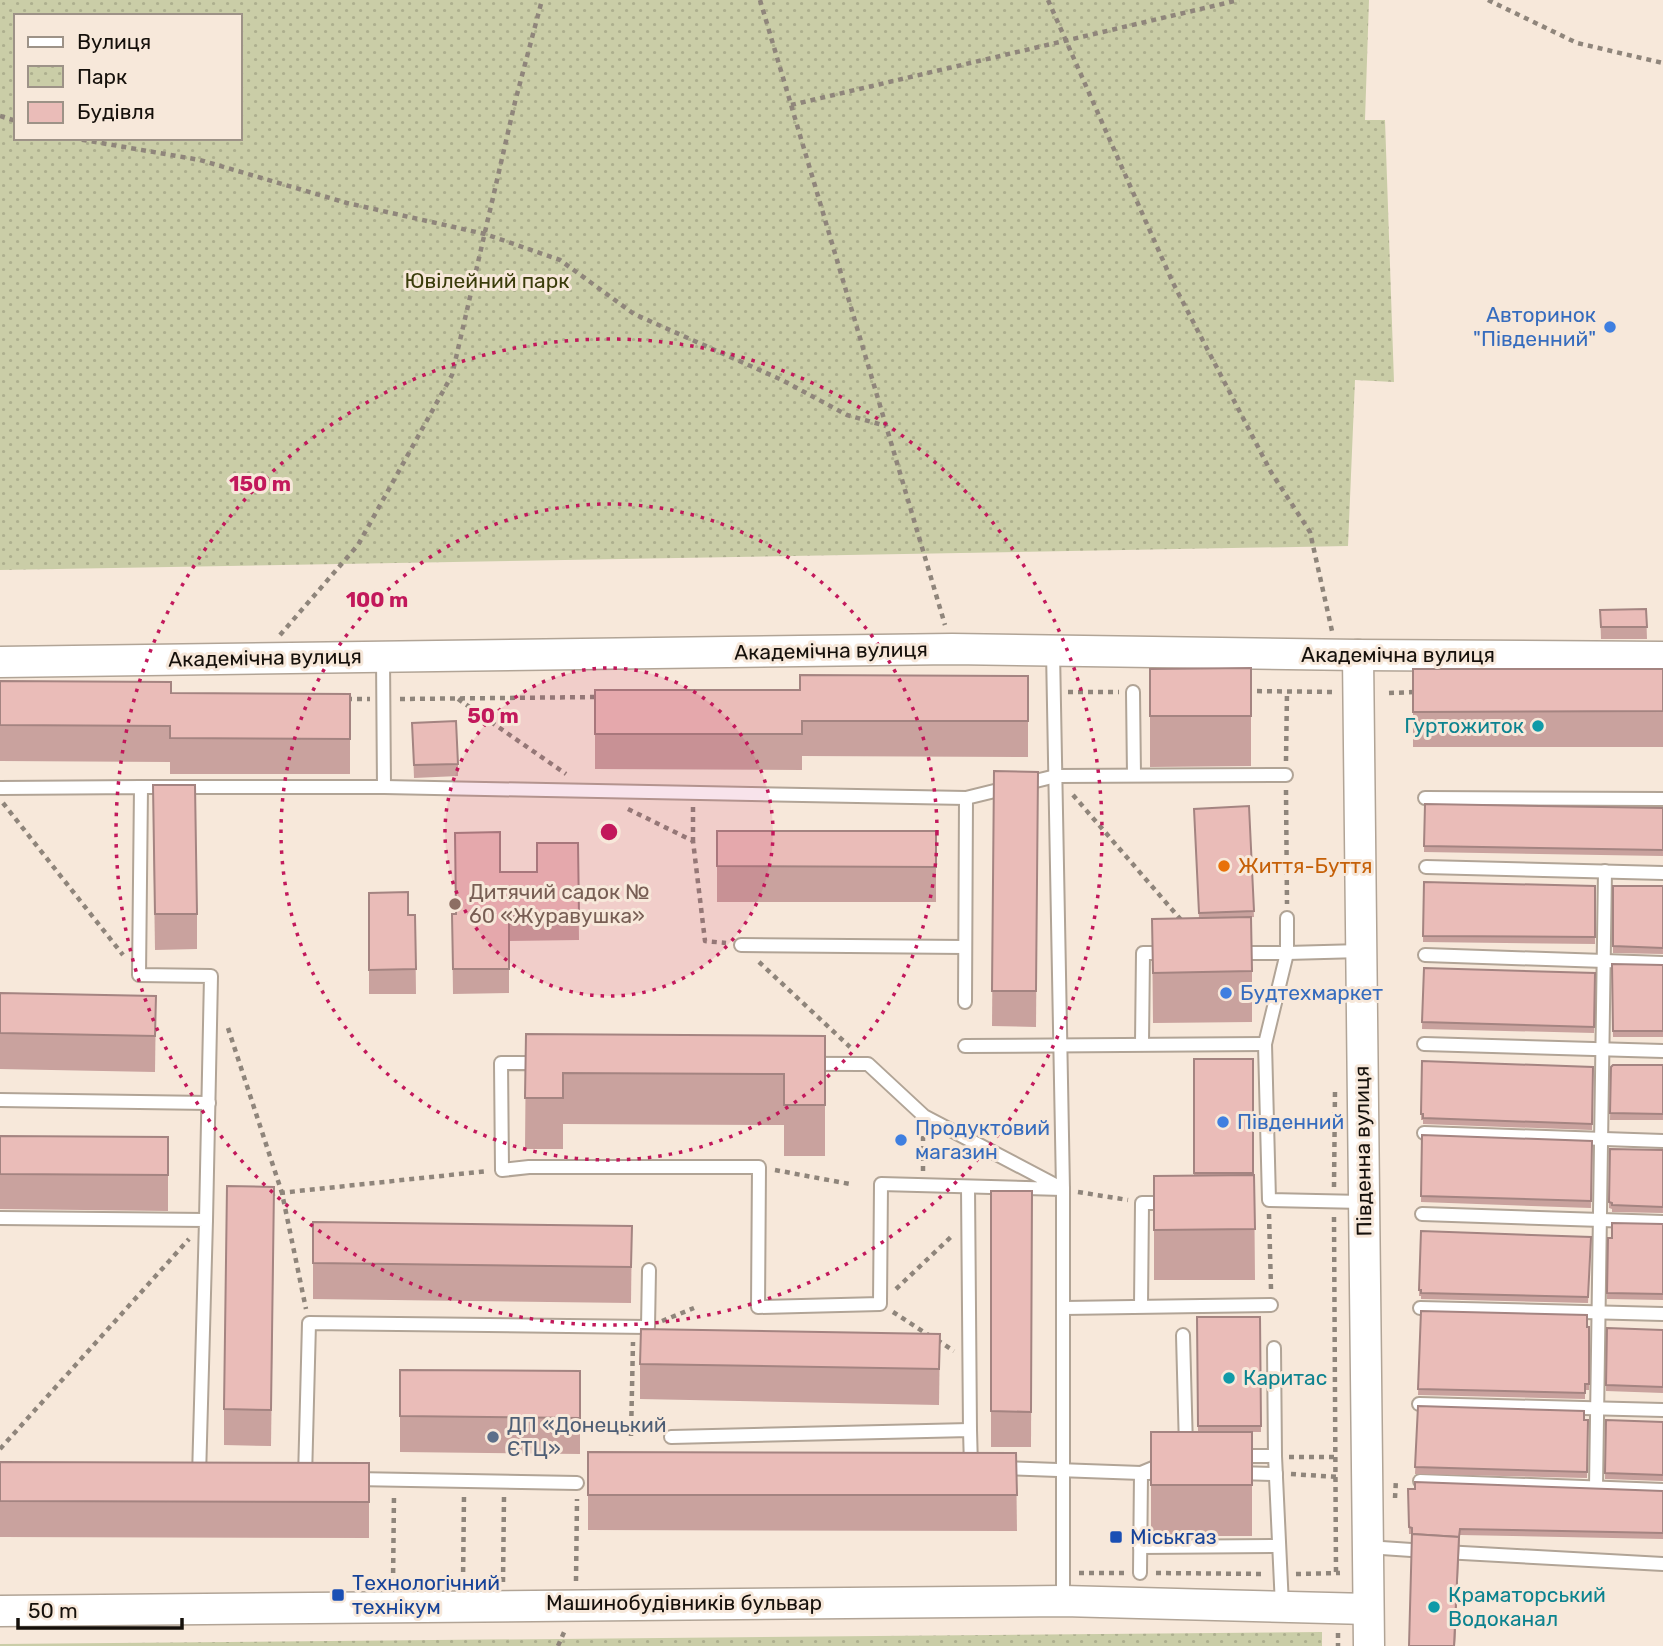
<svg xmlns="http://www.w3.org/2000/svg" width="1663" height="1646" font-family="Rubik,sans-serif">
  <defs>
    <pattern id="park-dots" width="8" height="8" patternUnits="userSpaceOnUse" patternTransform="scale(1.75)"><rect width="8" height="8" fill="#cacda7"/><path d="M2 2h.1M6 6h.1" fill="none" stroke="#adaf8e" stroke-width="1.8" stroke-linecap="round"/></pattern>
  </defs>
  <rect width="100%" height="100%" fill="#f7e8da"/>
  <g fill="url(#park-dots)" fill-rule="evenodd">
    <path d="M0,0h1369l-4,120h20l9,262 -39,-2 -7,166 -1348,24zM16,16h224v122h-224z"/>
    <path d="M1322,1632v14h-1322v-2z"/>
  </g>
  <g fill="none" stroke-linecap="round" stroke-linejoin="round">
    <defs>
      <g id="service">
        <path d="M1053,651l10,538v412"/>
        <path d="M383,658l1,129"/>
        <path d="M1133,692l1,83"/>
        <path d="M141,787h243l582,11"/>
        <path d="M0,788l141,-1 -2,188 72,1 -5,244"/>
        <path d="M1425,798l238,1"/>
        <path d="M1426,867l237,6"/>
        <path d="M1287,918v35l74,-2"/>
        <path d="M741,945l224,2"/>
        <path d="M1237,953h50l-22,91 4,156 94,2"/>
        <path d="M1425,955l238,8"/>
        <path d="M965,1002l1,-204 90,-22 230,-1"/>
        <path d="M1142,1043l1,-90h23"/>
        <path d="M1424,1044l239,7"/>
        <path d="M965,1046l300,-2"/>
        <path d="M501,1063l367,1 56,52 139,73 -182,-5 -1,120 -122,3 1,-140h-230l-27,3z"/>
        <path d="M0,1100l209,3"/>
        <path d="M1424,1133l239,8"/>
        <path d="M968,1187l2,243"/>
        <path d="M1422,1214l241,8"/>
        <path d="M0,1218l206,2 -7,257"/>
        <path d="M1141,1306l1,-103h26"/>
        <path d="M1064,1308l207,-3"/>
        <path d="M1420,1308l243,6"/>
        <path d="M1183,1335l3,113"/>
        <path d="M1274,1348l1,108 7,150"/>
        <path d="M1419,1404l244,6"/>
        <path d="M671,1437l299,-7 1,37"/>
        <path d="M1236,1456h39"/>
        <path d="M1000,1468l141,5 24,-10"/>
        <path d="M1237,1473l39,1"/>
        <path d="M305,1478l4,-155 339,4 1,-57"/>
        <path d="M354,1479l223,4"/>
        <path d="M1420,1481l243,9"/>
        <path d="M1596,1487l9,-616"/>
        <path d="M1140,1547l139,-1"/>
        <path d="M1367,1547l59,4"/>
        <path d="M1444,1552l219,12"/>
        <path d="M1140,1573l1,-100h8"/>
      </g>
      <g id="tertiary">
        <path d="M1358,655l11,991"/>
        <path d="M0,662l952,-13 406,6 305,2"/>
        <path d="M0,1611l1063,-10 305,8"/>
      </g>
    </defs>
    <use href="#service" stroke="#b1a496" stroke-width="16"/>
    <use href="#tertiary" stroke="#b1a496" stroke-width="33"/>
    <g stroke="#8f857b" stroke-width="4.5" stroke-dasharray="5 5" stroke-linecap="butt">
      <path d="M760,0l185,625"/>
      <path d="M1048,0l125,283 98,189 39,60 22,99"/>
      <path d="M1488,0l89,43 86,20"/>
      <path d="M791,105l448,-105"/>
      <path d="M0,116l16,5"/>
      <path d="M72,138l128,22 147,43 138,31 75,26 74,54 148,66 65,35 39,11"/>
      <path d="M280,635l78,-90 94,-170 63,-273 27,-102"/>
      <path d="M1247,691l89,1"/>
      <path d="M1068,692h51"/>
      <path d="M1389,693l27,-1"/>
      <path d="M347,699h23"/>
      <path d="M400,699l198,-2"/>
      <path d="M458,699l108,75"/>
      <path d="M1286,761l1,-70"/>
      <path d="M1286,790l1,114"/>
      <path d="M1073,795l109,126"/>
      <path d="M3,803l120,152"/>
      <path d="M693,807v34"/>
      <path d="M628,809l65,32 12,100 21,2"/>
      <path d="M759,962l91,85"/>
      <path d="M228,1028l54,165 24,116"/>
      <path d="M775,1170l75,14"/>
      <path d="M923,1171v-37"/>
      <path d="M1334,1187l1,-96"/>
      <path d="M1078,1192l50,8"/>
      <path d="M270,1194l218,-23"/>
      <path d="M1269,1214l2,75"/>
      <path d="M1334,1217l2,356"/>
      <path d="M896,1289l57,-54"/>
      <path d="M893,1312l37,24"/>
      <path d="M662,1321l32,-13"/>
      <path d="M937,1340l17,11"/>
      <path d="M631,1436l2,-94"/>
      <path d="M0,1449l189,-210"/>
      <path d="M1289,1457h48"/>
      <path d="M1291,1474l47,3"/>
      <path d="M1395,1498l1,-19"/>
      <path d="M1079,1573h47"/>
      <path d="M1156,1573l110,1"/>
      <path d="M1296,1574l44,-1"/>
      <path d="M576,1581l1,-82"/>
      <path d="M463,1582l1,-86"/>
      <path d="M503,1582l1,-85"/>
      <path d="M393,1583l1,-88"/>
      <path d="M1338,1633v13"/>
      <path d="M558,1646l7,-16"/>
    </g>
    <use href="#service" stroke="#fff" stroke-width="12"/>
    <use href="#tertiary" stroke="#fff" stroke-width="30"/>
  </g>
  <g fill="#c9a29e">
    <path d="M1646,609l1,30h-46l-1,-29z"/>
    <path d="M1150,669l101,47v50l-101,1z"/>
    <rect x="1413" y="669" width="250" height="78"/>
    <path d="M1028,676v81l-226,-1v14l-207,-1v-79h205z"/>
    <path d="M0,681l171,12 179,1v80h-180v-12l-170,-1z"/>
    <path d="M412,723l46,41v12l-44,2z"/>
    <path d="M994,771l44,1 -2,255 -44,-1z"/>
    <path d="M1425,804l238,4v48l-239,-4z"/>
    <path d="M1249,806l5,111 -20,1 18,53v51l-99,1 -1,-104 47,-1 -5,-109z"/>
    <path d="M153,821l44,93v35l-42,1z"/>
    <rect x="717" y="831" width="219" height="71"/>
    <path d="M578,843l1,97 -70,1v52l-56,1 -1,-80h4l44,-42h37z"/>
    <path d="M1424,882l171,4v58l-172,-2z"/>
    <path d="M1613,886h50v68l-50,-1z"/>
    <path d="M369,893l39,22h7l1,79h-47z"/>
    <path d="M1612,964l51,1v72h-50z"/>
    <path d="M1424,968l171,5 -1,60 -172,-4z"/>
    <path d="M0,993l156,3 -1,76 -155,-3z"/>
    <path d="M526,1034l299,2v120h-41v-31l-221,-1v25h-38z"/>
    <path d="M1194,1059h59l2,221h-101v-104h40z"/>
    <path d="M1422,1061l171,6 -1,63 -169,-6v-4h-2z"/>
    <path d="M1663,1065v55h-53l1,-53z"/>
    <path d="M1422,1135l170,6 -1,67 -170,-6z"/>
    <path d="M0,1136l168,1v74l-168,-2z"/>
    <path d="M1610,1149l53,1v63l-51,-1v-3l-3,-1z"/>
    <path d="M991,1191h41l-1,256h-40z"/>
    <path d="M274,1222l-3,224 -47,-1v-36z"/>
    <path d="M313,1222l319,4 -1,77 -318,-4z"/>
    <path d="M1663,1224v76l-56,-1 1,-61h4z"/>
    <path d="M1421,1231l170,6 -3,66 -167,-4v-3h-2z"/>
    <path d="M1421,1311l168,16v63h-4v9l-167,-4z"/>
    <path d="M1197,1317h63l1,115h-9v104h-101v-104h47z"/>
    <path d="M1607,1328l56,2v63l-57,-2z"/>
    <path d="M940,1334l-1,71 -299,-6v-35z"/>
    <path d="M400,1370l180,1v83l-180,-2z"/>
    <path d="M1418,1406l170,14 -1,58 -172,-4z"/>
    <path d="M1606,1420l57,2v59l-58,-2z"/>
    <path d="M588,1452l428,1 1,78 -429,-1z"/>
    <path d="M0,1462l369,1v75l-369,-1z"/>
    <path d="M1408,1489l255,2v48l-203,-4 -5,111h-46l3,-112h-3z"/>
  </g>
  <path fill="#a48481" d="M1459,1537l-4,109h-1z"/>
  <g fill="#eabcb8" stroke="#a48481" stroke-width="2">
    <path d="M1646,609l1,18h-46l-1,-17z"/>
    <path d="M1251,668v48h-101v-47z"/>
    <path d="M1413,669h250v42l-250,1z"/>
    <path d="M800,675l228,1v45h-226v13h-207v-44h205z"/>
    <path d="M0,681l171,1v11l179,1v45l-180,-1v-12l-170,-1z"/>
    <path d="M456,721l2,43 -44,1 -2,-42z"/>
    <path d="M994,771l44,1 -2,219h-44z"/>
    <path d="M153,785h42l2,129h-42z"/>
    <path d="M1425,804l238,4v42l-239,-4z"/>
    <path d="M1249,806l5,105 -55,2 -5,-104z"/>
    <path d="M717,831h219v36l-219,-1z"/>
    <path d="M500,832v40h37v-29h41l1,73h-70v53h-56l-1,-55h4l-1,-81z"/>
    <path d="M1424,882l171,4v51l-172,-1z"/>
    <path d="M1613,886h50v62l-50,-2z"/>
    <path d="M408,892v23h7l1,54 -47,1v-77z"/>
    <path d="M1251,917l1,54 -99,2 -1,-54z"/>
    <path d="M1612,964l51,1v66h-50z"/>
    <path d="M1424,968l171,5 -1,54 -172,-5z"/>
    <path d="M0,993l156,3 -1,40 -155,-3z"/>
    <path d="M526,1034l299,2v69h-41v-31l-221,-1v25h-38z"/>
    <rect x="1194" y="1059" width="59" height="114"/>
    <path d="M1422,1061l171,6 -1,57 -169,-6v-4h-2z"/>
    <path d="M1613,1065h50v49l-53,-1 1,-46z"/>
    <path d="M1422,1135l170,6 -1,60 -170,-5z"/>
    <path d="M0,1136l168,1v38l-168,-1z"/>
    <path d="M1610,1149l53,1v57l-51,-2v-2l-3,-1z"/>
    <path d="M1254,1175l1,54 -101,1v-54z"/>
    <path d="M227,1186l47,1 -3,223 -47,-1z"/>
    <path d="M991,1191h41l-1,221 -40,-1z"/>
    <path d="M313,1222l319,4 -1,41 -318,-4z"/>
    <path d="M1612,1223l51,1v70l-56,-1 1,-55h4z"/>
    <path d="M1421,1231l170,6 -3,60 -167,-4v-3h-2z"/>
    <path d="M1421,1311l166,4v12h2v57h-4v9l-167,-4z"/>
    <path d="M1197,1317h63l1,109h-63z"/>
    <path d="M1607,1328l56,2v57l-57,-2z"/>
    <path d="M641,1329l299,5 -1,35 -299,-5z"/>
    <path d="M400,1370l180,1v47l-180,-2z"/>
    <path d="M1418,1406l166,5v9h4l-1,52 -172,-5z"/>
    <path d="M1606,1420l57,2v53l-58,-2z"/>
    <rect x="1151" y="1432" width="101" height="53"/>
    <path d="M588,1452l428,1 1,42h-429z"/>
    <path d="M0,1462l369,1v39l-369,-1z"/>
    <path d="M1415,1482l248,9v42l-203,-4 -1,8 -47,-3v-6l-3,-1 -1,-38h7z"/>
    <path d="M1412,1534l47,3 -5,109h-45z"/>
  </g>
  <circle cx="609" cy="832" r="164" fill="#c2185b" fill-opacity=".12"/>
  <g fill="none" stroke="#c2185b" stroke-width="3.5" stroke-dasharray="3.5 7">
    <circle cx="609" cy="832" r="164"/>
    <circle cx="609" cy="832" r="328"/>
    <circle cx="609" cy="832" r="493"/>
  </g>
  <g fill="#3f7fe0" stroke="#f7e8da" stroke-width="2.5">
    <circle cx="1610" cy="327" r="7"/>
    <circle cx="1226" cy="993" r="7"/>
    <circle cx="1223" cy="1122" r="7"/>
    <circle cx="901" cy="1140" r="7"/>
  </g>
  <g fill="#0f9aa8" stroke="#f7e8da" stroke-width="2.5">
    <circle cx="1538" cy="726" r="7"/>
    <circle cx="1229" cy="1378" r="7"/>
    <circle cx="1434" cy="1607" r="7"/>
  </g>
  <circle fill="#e8710a" stroke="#f7e8da" stroke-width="2.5" cx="1224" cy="866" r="7"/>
  <circle fill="#8d6e63" stroke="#f7e8da" stroke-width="2.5" cx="455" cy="904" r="7"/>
  <circle fill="#5c6f8a" stroke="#f7e8da" stroke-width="2.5" cx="493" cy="1437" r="7"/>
  <g fill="#1a4fb4" stroke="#f7e8da" stroke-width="2.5">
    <rect x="1109" y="1530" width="14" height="14" rx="3.5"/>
    <rect x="331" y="1588" width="14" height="14" rx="3.5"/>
  </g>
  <g text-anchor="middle" stroke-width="6" stroke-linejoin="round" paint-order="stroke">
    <g font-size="21" fill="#3a3c0b" stroke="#f7e8da">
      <text x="487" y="288">Ювілейний парк</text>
    </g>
    <g font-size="21" fill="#366cbe" stroke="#f7e8da" text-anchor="start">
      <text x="1596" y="322" text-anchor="end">Авторинок<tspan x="1596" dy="24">"Південний"</tspan></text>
      <text x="1240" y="1000">Будтехмаркет</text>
      <text x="1237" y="1129">Південний</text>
      <text x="915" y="1135">Продуктовий<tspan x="915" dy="24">магазин</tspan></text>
    </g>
    <g font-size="21" fill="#15100b" stroke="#f7e8da">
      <text transform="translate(831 651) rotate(-1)" y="7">Академічна вулиця</text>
      <text x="1398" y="662">Академічна вулиця</text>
      <text transform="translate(265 658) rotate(-1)" y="7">Академічна вулиця</text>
      <text transform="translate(1363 1151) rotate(-91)" y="7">Південна вулиця</text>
      <text x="684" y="1610">Машинобудівників бульвар</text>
    </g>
    <g font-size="21" fill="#0d838f" stroke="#f7e8da" text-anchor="start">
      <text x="1524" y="733" text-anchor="end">Гуртожиток</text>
      <text x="1243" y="1385">Каритас</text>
      <text x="1448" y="1602">Краматорський<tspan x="1448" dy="24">Водоканал</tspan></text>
    </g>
    <g font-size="21" fill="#c56008" stroke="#f7e8da" text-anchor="start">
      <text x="1238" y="873">Життя-Буття</text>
    </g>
    <g font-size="21" fill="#785e54" stroke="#f7e8da" text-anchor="start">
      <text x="469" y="899">Дитячий садок №<tspan x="469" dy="24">60 «Журавушка»</tspan></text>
    </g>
    <g font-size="21" fill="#4e5e75" stroke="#f7e8da" text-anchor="start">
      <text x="507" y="1432">ДП «Донецький<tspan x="507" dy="24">ЄТЦ»</tspan></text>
    </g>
    <g font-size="21" fill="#164399" stroke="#f7e8da" text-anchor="start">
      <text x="1130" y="1544">Міськгаз</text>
      <text x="352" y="1590">Технологічний<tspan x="352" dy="24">технікум</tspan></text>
    </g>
  </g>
  <circle cx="609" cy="832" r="10" fill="#c2185b" stroke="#f7e8da" stroke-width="3.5"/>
  <g font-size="21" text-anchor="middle" font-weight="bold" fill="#c2185b" stroke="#f7e8da" stroke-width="6" stroke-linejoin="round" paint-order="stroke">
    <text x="260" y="491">150 m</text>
    <text x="377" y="607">100 m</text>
    <text x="493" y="723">50 m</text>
  </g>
  <rect x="14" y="14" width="228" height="126" fill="#f7e8da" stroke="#9d9287" stroke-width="2"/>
  <rect x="28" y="37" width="35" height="10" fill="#ffffff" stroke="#9d9287" stroke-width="2"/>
  <text x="77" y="49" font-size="21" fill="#15100b">Вулиця</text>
  <rect x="28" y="66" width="35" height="21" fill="url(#park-dots)" stroke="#9d9287" stroke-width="2"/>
  <text x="77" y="84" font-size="21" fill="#15100b">Парк</text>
  <rect x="28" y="102" width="35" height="21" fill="#eabcb8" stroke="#9d9287" stroke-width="2"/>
  <text x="77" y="119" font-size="21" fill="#15100b">Будівля</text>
  <path d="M18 1618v10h164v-10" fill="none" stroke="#15100b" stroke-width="3.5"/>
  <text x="28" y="1618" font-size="21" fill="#15100b" stroke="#f7e8da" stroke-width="5" paint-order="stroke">50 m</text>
</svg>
